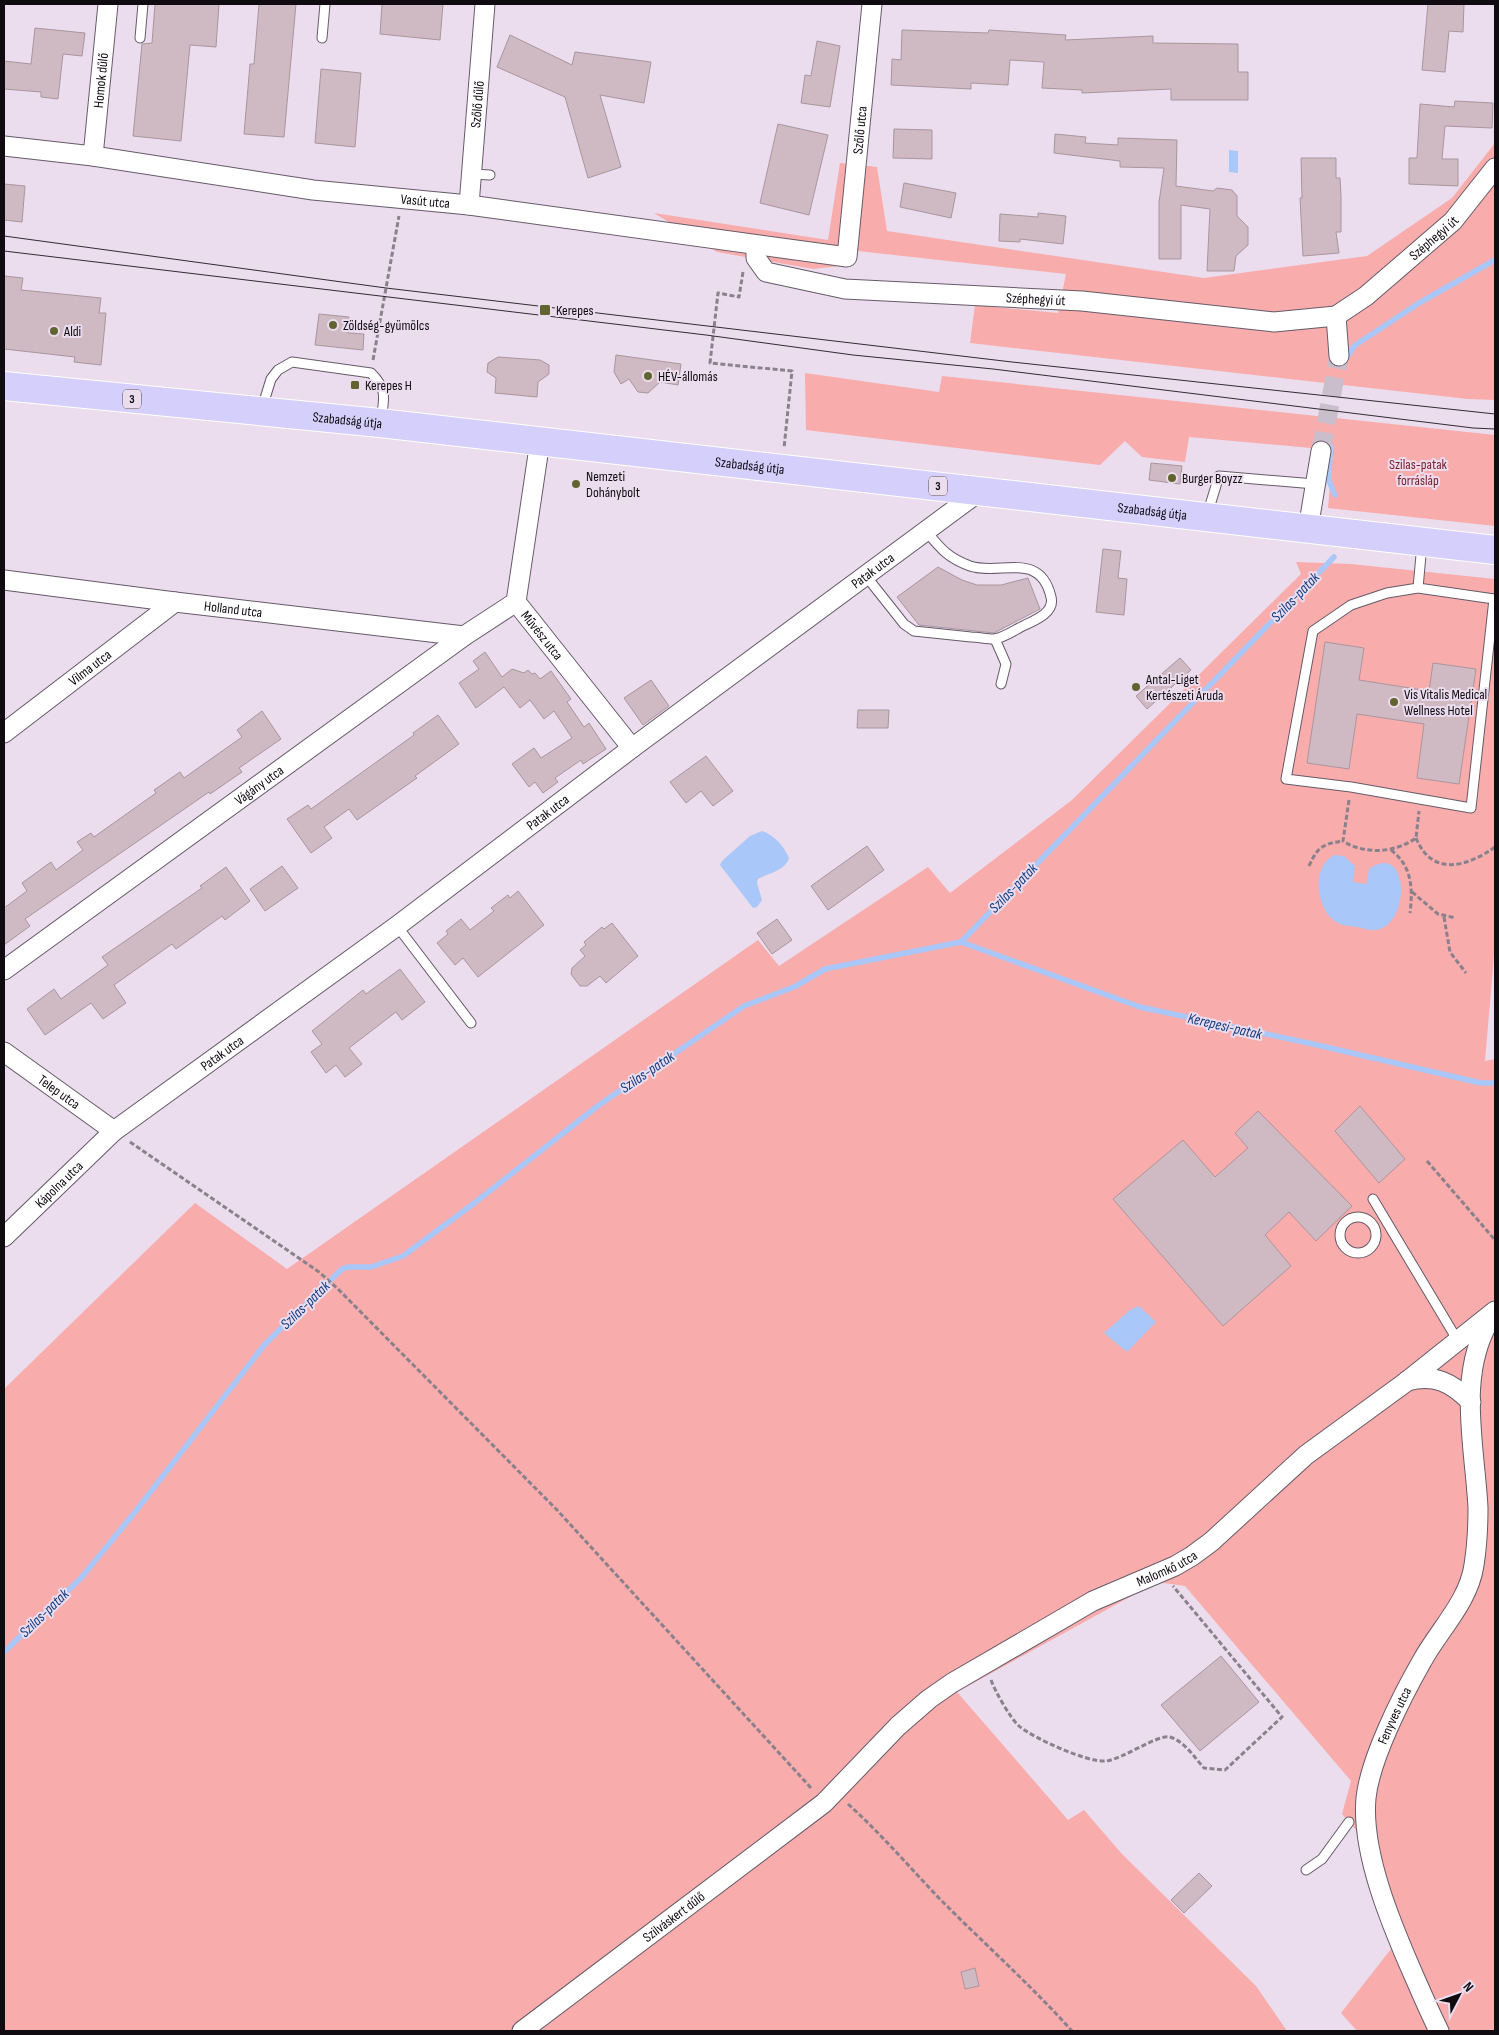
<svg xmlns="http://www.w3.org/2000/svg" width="1499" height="2035" font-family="'Sofia Sans Condensed',sans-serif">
  <rect width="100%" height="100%" fill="#ebddee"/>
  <g fill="#f8acab">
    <path d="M1495,143v257l-27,-1 -498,-56 5,-38 83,8 8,-39 -208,-23 -9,14 -36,4 -96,-17 -63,-39 174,27 12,-77 37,4 10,64 317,47 163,-22 85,-58z"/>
    <path d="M805,373l134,19 3,-16 553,59v91l-167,-18 5,-58 -144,-13 -4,25 -43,-5 -17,-16 -25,24 -294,-35z"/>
    <path d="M1296,562l55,2 144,15v365l-10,117 10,-2v972h-138l-16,-18 50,-64 -35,-119 -14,-16 9,-33 -166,-195 -28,-4 -200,110 111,128 16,-10 38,44 134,132 31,45h-1283v-642l191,-186 92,66 471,-329 21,26 149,-99 22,26 122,-93 229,-226z"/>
  </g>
  <g fill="#a9c7f9">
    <path d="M1229,150l9,1v22l-9,-1z"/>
    <path d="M762,831c12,4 22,15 27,27 -4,13 -20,15 -31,21l-1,4 5,17 -5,7 -4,1 -33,-43 2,-4 28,-25z"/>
    <path d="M1335,855l9,1 11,10 -2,16 14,2 2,-15c40,-29 43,55 7,61 -5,1 -14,-2 -19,-3 -6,-1 -14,-1 -19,-4 -22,-11 -28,-58 -3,-68z"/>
    <path d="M1139,1306l17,16 -29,30 -23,-19 26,-23z"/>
  </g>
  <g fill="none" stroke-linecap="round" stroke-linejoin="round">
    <g stroke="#a9c7f9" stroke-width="5.5">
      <path d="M1348,356l6,-10 65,-43 76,-43"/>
      <path d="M1331,447l-3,32 7,16"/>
      <path d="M961,942l179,65 173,37 168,39h14"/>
      <path d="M4,1652l77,-74 54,-66 130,-168 77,-75 7,-2h22l32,-11 70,-52 126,-99 145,-99 50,-19 31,-18 136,-27 373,-385"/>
    </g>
  </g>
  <g fill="#cfbac3" stroke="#aa959e">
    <path d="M155,4h64l-3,43 -26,-2 -9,96 -48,-5 9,-92 10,-1z"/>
    <path d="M259,4h37l-12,133 -40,-3 6,-70h4z"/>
    <path d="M382,4h61l-3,36 -60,-6z"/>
    <path d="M1428,4h36l-1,28 -14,-1 -4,41 -23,-2z"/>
    <path d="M35,28l50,5 -3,23 -19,-2 -5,45 -17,-2v-5l-37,-3v-28l27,3z"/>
    <path d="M902,30l86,3 1,-3 77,5 -1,5 88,-4v7l85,1v28h10v28h-77v-11l-89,4v-3l-40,-2 2,-26 -34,-2 -2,25 -37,-2v6l-80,-4 1,-26 9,1z"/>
    <path d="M510,35l62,30 3,-13 76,10 -7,41 -44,-8 21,72 -33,11 -23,-81 -68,-30z"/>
    <path d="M817,41l23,5 -10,61 -29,-4 4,-28 6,1z"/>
    <path d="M321,69l40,4 -6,74 -40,-4z"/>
    <path d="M1455,101l38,2 -1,25 -47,-2 -3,33h16v27l-49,-2v-26h8l3,-54 34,3z"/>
    <path d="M778,124l50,11 -19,80 -49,-12z"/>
    <path d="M894,129l38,1v29l-39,-1z"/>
    <path d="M1055,134l31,3 -1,6 33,2v-7l59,2 -1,46 37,5 4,-3 15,2 5,6v20l11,11v18l-12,11 -2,15h-27l3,-62 -29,-4v54h-22v-57l5,-34 -44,-1v-6l-66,-8z"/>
    <path d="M1301,158h35v20h4l1,18v36h-5l3,21 -36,3 -3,-58h2z"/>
    <path d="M904,183l52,10 -5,25 -51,-11z"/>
    <path d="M4,184l21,2 -3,36 -18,-2z"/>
    <path d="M1038,213l28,3 -3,28 -43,-5v3l-21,-1 1,-27 38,3z"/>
    <path d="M4,276l19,2 -2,12 80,8 -2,15h7l-5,52 -27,-3 1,-5 -71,-8z"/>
    <path d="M319,314l30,3 -1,16 16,1 -1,16 -48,-5z"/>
    <path d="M616,355l65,9 -3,21 -18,-3 -12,11 -10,-1 -9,-13 -8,5 -7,-12z"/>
    <path d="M498,357l42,3 9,5v9l-11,8 -1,15 -42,-4 1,-15 -9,-6 1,-9z"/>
    <path d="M1151,463l31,3 -2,18 -31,-4z"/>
    <path d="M1103,549l18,2 -3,27 9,1 -3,36 -28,-3z"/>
    <path d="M938,567l24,13 15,5h24l27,-7 12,31 -46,24 -75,-8 -22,-28z"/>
    <path d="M1325,642l39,6 -5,32 70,11 4,-28 43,6 -17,115 -42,-6 7,-54 -67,-10 -8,55 -42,-6z"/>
    <path d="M485,652l17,25 10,-8 12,4 4,-3 4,4 3,-1 5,6 11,-8 20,28 -4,3 17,25 5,-4 17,26 -23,15 -2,-4 -26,18 3,4 -15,11 -8,-11 -6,5 -17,-23 22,-16 7,10 31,-20 -18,-27 -10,8 -14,-19 -10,8 -16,-21 -28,21 -17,-25 20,-14 -6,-8z"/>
    <path d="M1180,658l11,12 -44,39 -11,-13z"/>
    <path d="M651,680l18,26 -26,19 -19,-27z"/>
    <path d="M858,710h31l-1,18h-31z"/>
    <path d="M262,711l19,28 -42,29 3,4 -32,22 -1,-2 -184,127 5,7 -26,19v-37l23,-17 -5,-8 29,-21 5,8 27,-20 -6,-8 14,-9 3,4 62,-44 -2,-3 26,-18 4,6 58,-41 -5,-7z"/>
    <path d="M438,715l21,29 -44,32 2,2 -60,42 -8,-11 -25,18 8,11 -21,15 -24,-34 21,-14 3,4 103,-74 -1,-2z"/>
    <path d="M706,756l27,35 -20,15 -12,-15 -15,12 -16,-21z"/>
    <path d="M867,846l17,24 -56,40 -17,-24z"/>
    <path d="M282,866l16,22 -33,23 -15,-22z"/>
    <path d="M226,867l24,34 -25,19 -3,-4 -46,33 -4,-5 -58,41 12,18 -23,16 -12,-16 -46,32 -18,-26 27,-20 7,10 47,-34 -6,-8 100,-69 -2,-2z"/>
    <path d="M518,891l26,34 -66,52 -15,-19 -8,7 -18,-22 11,-9 -2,-3 15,-12 9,11 24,-19 -3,-3 17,-13 2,3z"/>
    <path d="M777,919l15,21 -20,14 -15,-21z"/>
    <path d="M612,923l26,33 -32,27 -6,-7 -13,10h-7l-9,-12 1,-6 13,-12 -5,-6 6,-5 -2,-3 18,-15 2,2z"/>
    <path d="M400,969l25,33 -23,18 -6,-8 -47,36 13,16 -17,13 -9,-12 -10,8 -15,-21 11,-8 -10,-13 51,-41 3,4z"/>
    <path d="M1360,1106l45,53 -26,24 -44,-52z"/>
    <path d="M1258,1111l94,95 -36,35 -27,-29 -24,23 26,31 -68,60 -110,-127 70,-59 32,37 33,-29 -13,-15z"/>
    <path d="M1221,1656l38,46 -59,49 -39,-46z"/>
    <path d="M1199,1873l13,13 -28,27 -13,-13z"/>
    <path d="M975,1968l4,18 -14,3 -4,-17z"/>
  </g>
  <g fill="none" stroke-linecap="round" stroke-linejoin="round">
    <path stroke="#cabecd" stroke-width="19" stroke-dasharray="19 9" stroke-linecap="butt" d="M1321,451l18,-95"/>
    <defs>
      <g id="lane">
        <path d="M140,38l3,-34"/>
        <path d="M322,38l3,-34"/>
        <path d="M472,174l18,1"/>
        <path d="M262,408l9,-29 7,-9 14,-8 79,11c17,17 13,25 10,47"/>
        <path d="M1207,515l12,-39 96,8"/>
        <path d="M866,576l38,48 10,7c19,2 38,4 57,6 7,0 15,2 23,2 10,-1 22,-10 31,-14 11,-5 30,-13 26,-28 -11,-47 -51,-21 -81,-31 -22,-8 -29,-17 -44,-35"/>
        <path d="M1418,588l-31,5 -36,12 -38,26 -27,148 65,8 120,21 23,-209 -76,-11 4,-44"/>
        <path d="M995,639l11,25 -5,20"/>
        <path d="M397,926l74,97"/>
        <path d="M1373,1199l85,142"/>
        <circle cx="1358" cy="1235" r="18"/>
        <path d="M1306,1870l16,-11 27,-37"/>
      </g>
      <g id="street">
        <path id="s1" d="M4,146l89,10 220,34 156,15 378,52 25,-253"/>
        <path id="s2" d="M93,156l15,-152"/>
        <path id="s3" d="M469,205l16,-201"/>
        <path id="s4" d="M756,246v12l10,14 79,17 237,12 192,21 62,-6 30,-20 87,-75 42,-53"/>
        <path d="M1336,316l3,40"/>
        <path id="s5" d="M540,441l-24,161 116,146"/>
        <path d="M1308,529l13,-78"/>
        <path id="s6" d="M4,580l171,22 289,34"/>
        <path id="s7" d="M4,733l171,-131"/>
        <path id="s8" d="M4,970l460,-334 52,-34"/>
        <path id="s9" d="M4,1052l110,79"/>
        <path id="s10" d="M4,1237l110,-106 283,-205 235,-178 348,-257"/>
        <path d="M1407,1381c28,-7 44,1 64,21"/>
        <path id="s11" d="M522,2031l302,-228 74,-77 31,-27 23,-16 141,-82 82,-35 17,-10 19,-14 95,-87 100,-73 89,-71"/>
        <path id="s12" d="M1439,2031c-9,-18 -17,-37 -25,-55 -22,-50 -53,-123 -48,-178 4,-39 36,-102 56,-137 17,-31 47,-60 52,-96 3,-19 4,-39 4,-57 -3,-62 -22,-134 13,-190"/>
      </g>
      <g id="primary">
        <path id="s13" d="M4,386l376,37 1115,127"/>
      </g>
    </defs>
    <use href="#lane" stroke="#665a69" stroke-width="11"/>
    <use href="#street" stroke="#665a69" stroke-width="21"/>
    <use href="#primary" stroke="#fff" stroke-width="30"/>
    <g stroke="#8b818d" stroke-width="3" stroke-dasharray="5 2.5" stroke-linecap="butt">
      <path d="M743,272l-4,25 -21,-4 -8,70 82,8 -8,77"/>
      <path d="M373,360l26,-144"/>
      <path d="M1349,800l-6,41c22,14 52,12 73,-3l3,-27"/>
      <path d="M1416,838c16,39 51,29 79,9"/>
      <path d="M1391,850c21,16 22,38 19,63"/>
      <path d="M1309,866c9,-20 14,-22 34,-25"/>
      <path d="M1412,892l26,22 18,4"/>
      <path d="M1444,917l6,35 16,21"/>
      <path d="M130,1142l189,130 18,16 221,223 254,278"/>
      <path d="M1427,1161l68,79"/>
      <path d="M991,1680c4,11 19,38 28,46 14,12 69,37 87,35 17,-2 52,-27 64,-24 14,4 25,21 34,31l21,2 57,-53 -109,-131"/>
      <path d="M848,1804c31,28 58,59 87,90 45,46 94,89 137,137"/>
    </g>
    <use href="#lane" stroke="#fff" stroke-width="9"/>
    <use href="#street" stroke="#fff" stroke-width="19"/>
    <use href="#primary" stroke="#d5cffb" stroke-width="28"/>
    <g stroke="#312b32" stroke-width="1">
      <path d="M4,236l382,52 626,74 483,52"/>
      <path d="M4,251l702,84 147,20 140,14 480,59 22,1"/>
    </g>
  </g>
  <g fill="#616330" stroke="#ebddee" stroke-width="2">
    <rect x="539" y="304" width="12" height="12" rx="2.5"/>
    <circle cx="333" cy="325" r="5"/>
    <circle cx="54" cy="331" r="5"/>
    <circle cx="648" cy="376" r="5"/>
    <rect x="350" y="380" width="10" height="10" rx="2.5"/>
    <circle cx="1172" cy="478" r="5"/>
    <circle cx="576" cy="484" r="5"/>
    <circle cx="1136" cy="687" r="5"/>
    <circle cx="1394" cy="702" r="5"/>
  </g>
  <g text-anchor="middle" stroke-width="4" stroke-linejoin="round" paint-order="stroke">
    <g fill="#ebddee" stroke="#524a53" stroke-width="1">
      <rect x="123" y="389.5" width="18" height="19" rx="4"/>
      <rect x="929" y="476.5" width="18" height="19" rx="4"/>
    </g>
    <g font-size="12" font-weight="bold" fill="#100b11">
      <text x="132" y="403">3</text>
      <text x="938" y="490">3</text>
    </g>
    <g font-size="14" fill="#100b11" stroke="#ebddee">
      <text dy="5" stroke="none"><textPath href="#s2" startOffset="76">Homok dűlő</textPath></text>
      <text dy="5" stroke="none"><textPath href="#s3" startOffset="101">Szőlő dűlő</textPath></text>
      <text dy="5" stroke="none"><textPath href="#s1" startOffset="978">Szőlő utca</textPath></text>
      <text dy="5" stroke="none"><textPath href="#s1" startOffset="425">Vasút utca</textPath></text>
      <text dy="5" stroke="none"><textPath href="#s4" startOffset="728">Széphegyi út</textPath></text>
      <text dy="5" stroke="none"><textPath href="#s4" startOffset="301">Széphegyi út</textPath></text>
      <text dy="5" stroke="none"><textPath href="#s13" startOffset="345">Szabadság útja</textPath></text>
      <text dy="5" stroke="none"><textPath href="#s13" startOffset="750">Szabadság útja</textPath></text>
      <text dy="5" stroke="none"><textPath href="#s13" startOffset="1155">Szabadság útja</textPath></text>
      <text dy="5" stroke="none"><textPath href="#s10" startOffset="1096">Patak utca</textPath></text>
      <text dy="5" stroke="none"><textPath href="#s6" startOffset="231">Holland utca</textPath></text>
      <text dy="5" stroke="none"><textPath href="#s5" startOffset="205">Művész utca</textPath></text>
      <text dy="5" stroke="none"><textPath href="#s7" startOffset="108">Vilma utca</textPath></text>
      <text dy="5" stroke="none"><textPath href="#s8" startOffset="315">Vágány utca</textPath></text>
      <text dy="5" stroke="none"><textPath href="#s10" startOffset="691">Patak utca</textPath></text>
      <text dy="5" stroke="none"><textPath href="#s10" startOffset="286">Patak utca</textPath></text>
      <text dy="5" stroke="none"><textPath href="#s9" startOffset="68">Telep utca</textPath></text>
      <text dy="5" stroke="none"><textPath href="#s10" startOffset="76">Kápolna utca</textPath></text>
      <text dy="5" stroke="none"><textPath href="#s11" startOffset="798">Malomkő utca</textPath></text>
      <text dy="5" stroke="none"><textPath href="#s12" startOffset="334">Fenyves utca</textPath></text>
      <text dy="5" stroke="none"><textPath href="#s11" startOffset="190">Szilváskert dűlő</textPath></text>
    </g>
    <g font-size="14" fill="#100b11" stroke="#ebddee" text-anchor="start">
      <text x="556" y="315">Kerepes</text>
      <text x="343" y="330">Zöldség-gyümölcs</text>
      <text x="64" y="336">Aldi</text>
      <text x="658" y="381">HÉV-állomás</text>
      <text x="365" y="390">Kerepes H</text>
      <text x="586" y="481">Nemzeti<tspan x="586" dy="16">Dohánybolt</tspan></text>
      <text x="1182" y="483">Burger Boyzz</text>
      <text x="1146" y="684">Antal-Liget<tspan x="1146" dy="16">Kertészeti Áruda</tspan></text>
      <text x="1404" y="699">Vis Vitalis Medical<tspan x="1404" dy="16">Wellness Hotel</tspan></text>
    </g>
    <g font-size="14" fill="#791b25" stroke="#ebddee">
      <text x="1418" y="469">Szilas-patak<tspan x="1418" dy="16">forrásláp</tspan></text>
    </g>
    <g font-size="15" font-style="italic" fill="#0f3b81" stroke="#ebddee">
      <text transform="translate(1295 597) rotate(-46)" y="5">Szilas-patak</text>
      <text transform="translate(1013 888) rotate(-46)" y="5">Szilas-patak</text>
      <text transform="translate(1225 1026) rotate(13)" y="5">Kerepesi-patak</text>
      <text transform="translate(647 1072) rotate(-34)" y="5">Szilas-patak</text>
      <text transform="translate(305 1305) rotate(-44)" y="5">Szilas-patak</text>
      <text transform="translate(44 1613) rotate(-44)" y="5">Szilas-patak</text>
    </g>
  </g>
  <rect width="1499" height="2035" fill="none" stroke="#100b11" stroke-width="10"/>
  <g transform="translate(1459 1995) rotate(49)" stroke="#ebddee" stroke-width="4" paint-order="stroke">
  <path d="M0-4L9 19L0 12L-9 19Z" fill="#100b11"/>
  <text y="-8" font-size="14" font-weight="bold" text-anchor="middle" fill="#100b11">N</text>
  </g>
</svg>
